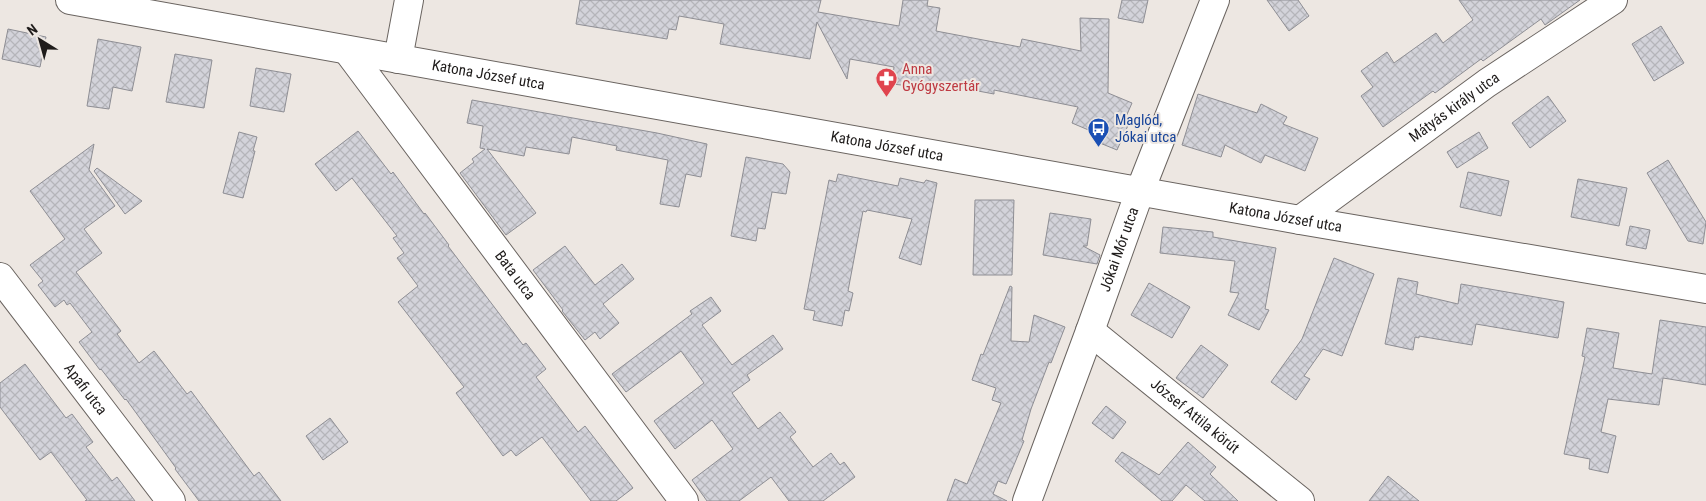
<svg xmlns="http://www.w3.org/2000/svg" width="1706" height="501" font-family="'Roboto Condensed',sans-serif">
  <defs>
    <pattern id="building-cross-hatch" width="8" height="8" patternUnits="userSpaceOnUse" patternTransform="scale(1.25)"><rect width="8" height="8" fill="#d3d3da"/><path d="M0 0l8 8M0 8l8-8" fill="none" stroke="#b5b5ba"/></pattern>
  </defs>
  <rect width="100%" height="100%" fill="#ede7e2"/>
  <g fill="url(#building-cross-hatch)" stroke="#8e8e94">
    <path d="M580,0h241l-3,12 81,14 4,-26h25l-1,6 13,2 -4,23 84,16 2,-8 59,12 -1,-33 29,1 -1,74 24,10 -7,16 5,2 -13,29 -22,-9 3,-7 -26,-11 6,-16 -84,-17v4l-64,-12 -1,6 -37,-4 2,-17 -44,-8 -3,20 -30,-57 -7,37 -90,-15 4,-20 -45,-8 -3,14 -7,-1 -2,10 -91,-15z"/>
    <path d="M1122,0h26l-5,23 -25,-5z"/>
    <path d="M1267,0h31l11,16 -20,15z"/>
    <path d="M1459,0h121l-35,25 -4,-6 -58,42 -2,-2 -46,34 -2,-2 -50,36 -22,-31 12,-9 -12,-16 26,-19 7,11 42,-30 7,10 30,-23z"/>
    <path d="M1661,26l23,37 -30,18 -22,-37z"/>
    <path d="M8,29l38,8 -6,30 -38,-8z"/>
    <path d="M98,39l43,8 -9,44 -19,-4 -4,22 -22,-3z"/>
    <path d="M175,54l37,6 -8,48 -38,-6z"/>
    <path d="M256,68l35,6 -7,38 -34,-6z"/>
    <path d="M1198,94l59,19 4,-9 26,13 -4,7 35,14 -13,33 -40,-16 -4,8 -36,-18 -4,12 -39,-12z"/>
    <path d="M1548,96l18,25 -36,27 -18,-25z"/>
    <path d="M472,100l185,33 50,11 -6,33 -15,-3 -7,33 -19,-3 8,-44 -52,-10 1,-4 -45,-9 -3,17 -43,-7 -2,9 -37,-7 49,64 -30,22 -46,-62 14,-11 -2,-3 13,-10 -5,-1 3,-22 -16,-3z"/>
    <path d="M358,131l33,43 2,-2 31,42 1,-1 24,32 -1,1 75,99 3,-2 20,26 -10,8 42,55 7,-6 48,62 -17,13h-25l-49,-64 -26,19 -5,-6 -8,6 -47,-63 8,-6 -66,-85 20,-16 -21,-28 7,-5 -11,-15 4,-2 -45,-58 -16,13 -21,-27z"/>
    <path d="M239,132l18,5 -4,14h2l-12,47 -20,-5z"/>
    <path d="M1479,132l9,16 -31,20 -10,-16z"/>
    <path d="M94,144l-5,26 26,36 -31,23 18,24 -26,19 45,59 -4,3 22,29 15,-12 33,43 4,-3 63,85 5,-4 22,29h-82l-24,-32 1,-1 -50,-69 -1,1 -24,-31 -1,1 -21,-28 13,-10 -22,-29 -3,2 -3,-5 -9,7 -17,-22 5,-4 -13,-16 35,-26 -35,-48z"/>
    <path d="M746,157l37,7 7,8 -4,22 -14,-2 -7,37 -7,-1 -2,13 -25,-5z"/>
    <path d="M1668,160l38,62 -3,22 -15,-3 -41,-68z"/>
    <path d="M97,168l45,33 -17,13 -31,-43z"/>
    <path d="M1468,172l41,9 -8,35 -41,-9z"/>
    <path d="M838,174l60,12 2,-8 24,5 2,-3 11,3 -16,82 -22,-7 13,-39 -45,-9 -1,2 -3,-1 -15,80 5,2 -4,18 -4,-1 -3,16 -29,-6 2,-9 -11,-2 25,-129 7,2z"/>
    <path d="M1578,179l49,9 -8,38 -48,-9z"/>
    <path d="M975,200h39l-2,75h-39z"/>
    <path d="M1050,213l41,6 -4,27h-4l17,9 -3,9 -54,-9z"/>
    <path d="M1630,226l20,4 -4,19 -20,-4z"/>
    <path d="M1163,227l50,5v5l63,11 -11,61 4,1 -10,20 -31,-15 11,-22 -9,-1 5,-31 -75,-8z"/>
    <path d="M565,246l30,39 27,-21 12,15 -31,25 16,19 -19,16 -5,-7 -10,8 -23,-29 1,-1 -30,-40z"/>
    <path d="M1334,258l40,16 -32,82 -19,-7 -19,27 6,3 -14,21 -25,-18 31,-43z"/>
    <path d="M1398,278l20,4 -2,12 42,10 3,-20 103,18 -6,36 -82,-14 -4,21 -53,-9v2l-4,-1 -2,13 -28,-6z"/>
    <path d="M1149,283l41,24 -18,31 -41,-23z"/>
    <path d="M1010,286l2,1 -1,54 18,1 5,-27 31,12 -14,36 -2,-1 -18,47 -9,31 2,1 -18,43 -8,-3 -5,13 14,7h-60l8,-22 12,5 34,-81 -9,-3 4,-12 -24,-8 9,-26 2,1z"/>
    <path d="M711,297l10,14 -19,14 30,40 41,-30 10,14 -36,26 3,5 -18,13 26,36 22,-17 16,20 -6,5 23,30 18,-14 9,12 4,-3 11,15 -32,24h-34l-18,-24 -32,24h-32l-15,-21 41,-31 -21,-29 -37,29 -21,-28 50,-38 -23,-32 -55,41 -14,-18 80,-60 -2,-3z"/>
    <path d="M1660,320l46,7v58l-43,-7 -4,27 -51,-6 -7,33 15,4 -8,37 -19,-4 1,-10 -26,-5 21,-97 -3,-1 5,-28 32,5 -6,35 39,6z"/>
    <path d="M1201,345l27,20 -25,33 -27,-20z"/>
    <path d="M25,364l41,54 6,-4 21,28 -7,5 26,34 5,-4 18,24h-50l2,-1 -36,-48 -11,8 -40,-53v-24z"/>
    <path d="M1106,406l20,16 -13,17 -21,-16z"/>
    <path d="M330,418l18,24 -25,18 -17,-24z"/>
    <path d="M1188,442l28,25 -6,7 28,27h-33l-19,-16 -14,16h-10l-47,-40 7,-9 37,23z"/>
    <path d="M1388,476l31,25h-50z"/>
  </g>
  <g fill="none" stroke-linecap="round" stroke-linejoin="round">
    <defs>
      <g id="minor">
        <path id="s1" d="M347,50l337,451"/>
        <path d="M398,59l11,-59"/>
        <path id="s2" d="M1300,220l187,-137 126,-83"/>
        <path id="s3" d="M0,277l171,224"/>
        <path id="s4" d="M1090,331l210,170"/>
        <path id="s5" d="M1027,501l63,-170 50,-140 75,-191"/>
      </g>
      <g id="secondary">
        <path id="s6" d="M70,0l1230,220 406,69"/>
      </g>
    </defs>
    <use href="#minor" stroke="#6a6460" stroke-width="30"/>
    <use href="#secondary" stroke="#6a6460" stroke-width="30"/>
    <use href="#minor" stroke="#fff" stroke-width="28"/>
    <use href="#secondary" stroke="#fff" stroke-width="28"/>
  </g>
  <defs>
    <symbol id="pharmacy-pin" viewBox="-11 -11 22 30"><path d="M0 17L-7.5 6A9.5 9.5 0 1 1 7.5 6Z" fill="#e0444e" stroke="#ede7e2"/><path d="M-2-6h4v4h4v4h-4v4h-4v-4h-4v-4h4Z" fill="#fff"/></symbol>
    <symbol id="bus-pin" viewBox="-11 -11 22 30"><path d="M0 17L-7.5 6A9.5 9.5 0 1 1 7.5 6Z" fill="#1a4fb4" stroke="#ede7e2"/><path d="M-5-6H5V4H4V6H2V4H-2V6H-4V4H-5ZM-3.5-4V0h7V-4ZM-3.5 1.2v1.5H-2V1.2ZM2 1.2v1.5H3.5V1.2Z" fill="#fff"/></symbol>
  </defs>
  <g fill-rule="evenodd">
    <use href="#pharmacy-pin" x="874" y="66" width="25" height="34"/>
    <use href="#bus-pin" x="1086" y="116" width="25" height="34"/>
  </g>
  <g text-anchor="middle" stroke-width="4" stroke-linejoin="round" paint-order="stroke">
    <g font-size="15" fill="#be3a42" stroke="#ede7e2" text-anchor="start">
      <text x="902" y="74">Anna<tspan x="902" dy="17">Gyógyszertár</tspan></text>
    </g>
    <g font-size="15" fill="#1f1c1b" stroke="#ede7e2">
      <text dy="5" stroke="none"><textPath href="#s6" startOffset="425">Katona József utca</textPath></text>
      <text dy="5" stroke="none"><textPath href="#s2" startOffset="191">Mátyás király utca</textPath></text>
      <text dy="5" stroke="none"><textPath href="#s6" startOffset="830">Katona József utca</textPath></text>
      <text dy="5" stroke="none"><textPath href="#s6" startOffset="1235">Katona József utca</textPath></text>
      <text dy="5" stroke="none"><textPath href="#s5" startOffset="268">Jókai Mór utca</textPath></text>
      <text dy="5" stroke="none"><textPath href="#s1" startOffset="281">Bata utca</textPath></text>
      <text dy="5" stroke="none"><textPath href="#s3" startOffset="141">Apafi utca</textPath></text>
      <text dy="5" stroke="none"><textPath href="#s4" startOffset="135">József Attila körút</textPath></text>
    </g>
    <g font-size="15" fill="#164399" stroke="#ede7e2" text-anchor="start">
      <text x="1115" y="125">Maglód,<tspan x="1115" dy="17">Jókai utca</tspan></text>
    </g>
  </g>
  <g transform="translate(40 40) rotate(323)" stroke="#ede7e2" stroke-width="4" paint-order="stroke">
  <path d="M0-4L9 19L0 12L-9 19Z" fill="#1f1c1b"/>
  <text y="-8" font-size="14" font-weight="bold" text-anchor="middle" fill="#1f1c1b">N</text>
  </g>
</svg>
